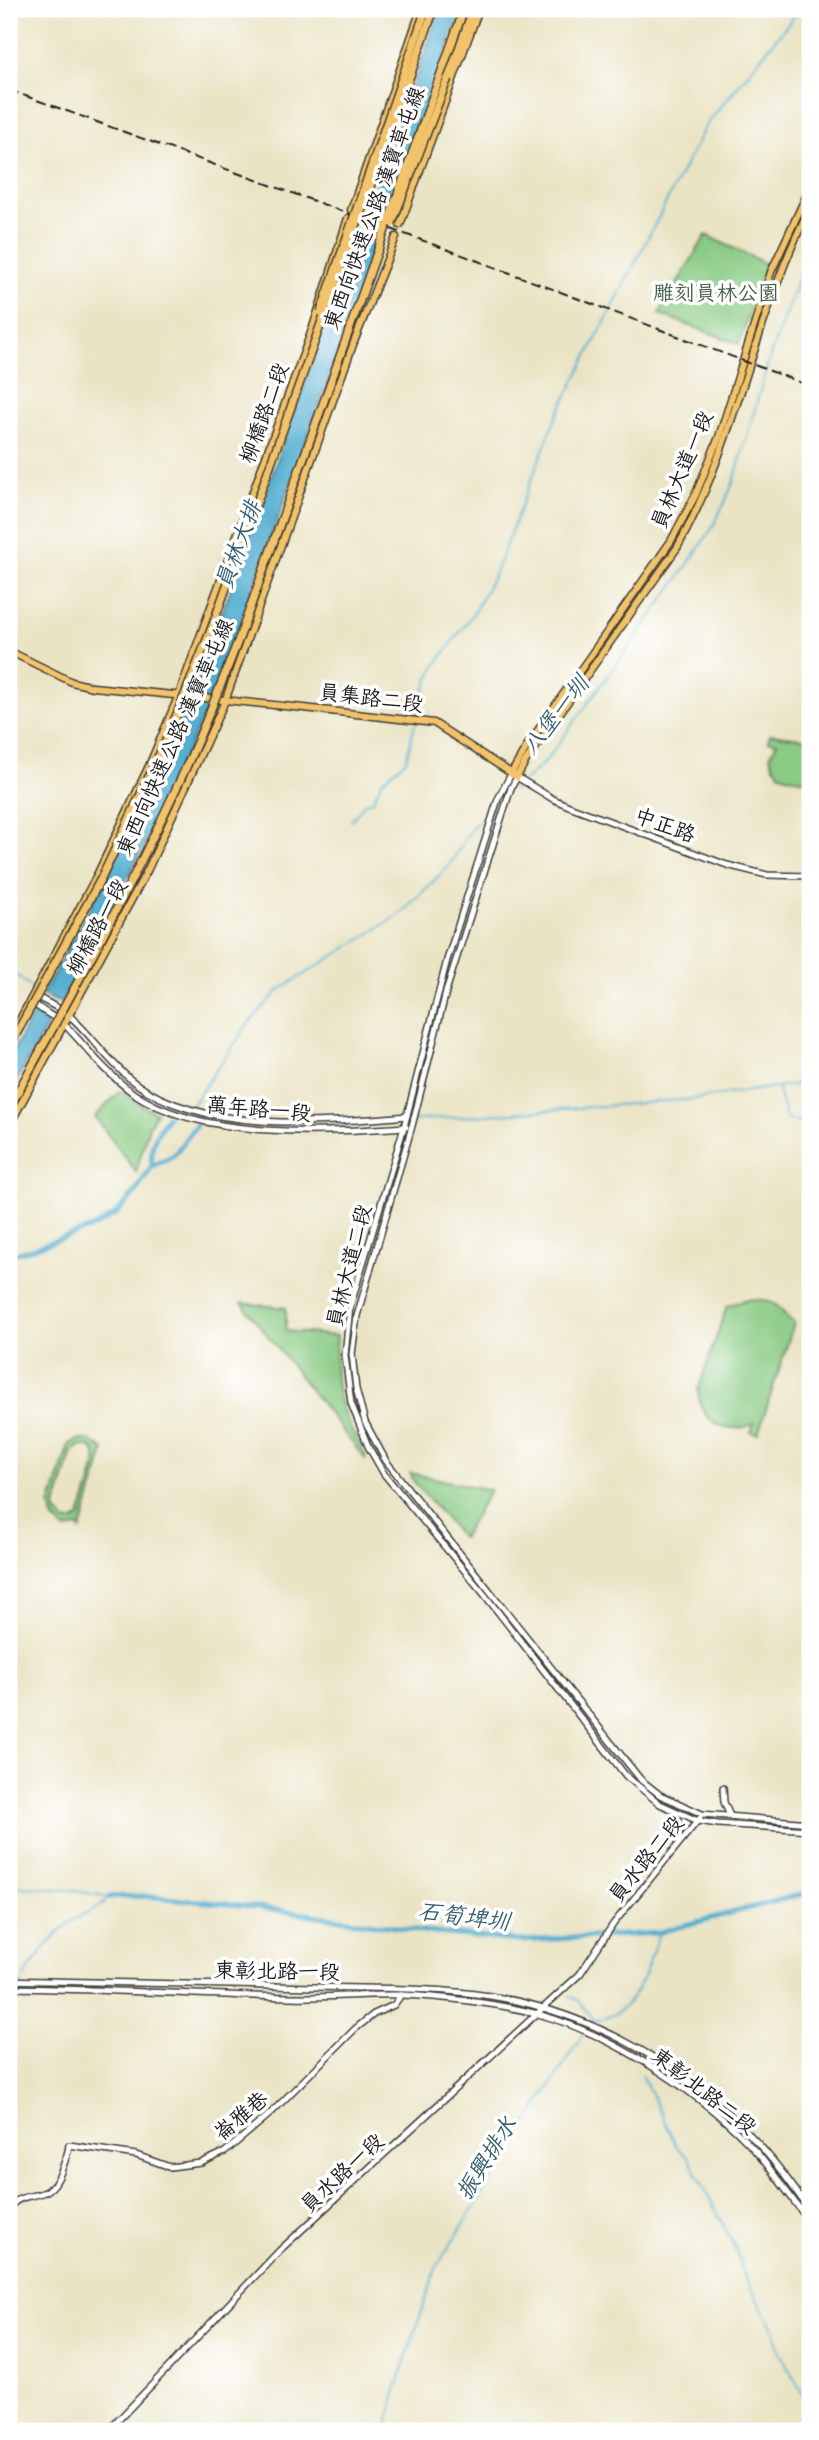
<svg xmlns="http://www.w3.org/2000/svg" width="819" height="2440" font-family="Sriracha,'LXGW WenKai TC',sans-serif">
  <rect width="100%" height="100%" fill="#fff"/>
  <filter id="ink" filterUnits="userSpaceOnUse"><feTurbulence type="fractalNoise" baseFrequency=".0143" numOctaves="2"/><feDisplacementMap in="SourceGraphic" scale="14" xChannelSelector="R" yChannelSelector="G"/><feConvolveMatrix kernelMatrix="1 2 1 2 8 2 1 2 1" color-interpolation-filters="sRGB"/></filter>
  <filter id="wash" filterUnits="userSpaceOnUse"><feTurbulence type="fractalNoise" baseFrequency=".00686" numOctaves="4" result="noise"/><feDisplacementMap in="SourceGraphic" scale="28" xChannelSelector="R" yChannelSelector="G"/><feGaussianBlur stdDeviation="1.57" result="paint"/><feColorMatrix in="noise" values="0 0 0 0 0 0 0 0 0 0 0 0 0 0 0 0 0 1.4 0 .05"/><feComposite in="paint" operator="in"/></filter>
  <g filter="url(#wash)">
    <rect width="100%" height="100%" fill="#eae4c5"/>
    <g fill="#89cb84" stroke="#527450" stroke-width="2" fill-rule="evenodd">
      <path d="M706,235l60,29 -27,80 -80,-30z"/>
      <path d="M770,734l40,5v41c-20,-2 -34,-2 -40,-24l7,-14 -9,-1z"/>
      <path d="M120,1091l17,12 19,10 -7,13 -13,46 -41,-55z"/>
      <path d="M748,1299c13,1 24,0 33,11 5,6 6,9 13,13l-36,111 -7,-2 3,-9c-15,10 -41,5 -50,-11 -5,-7 -5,-15 -6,-22l29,-84z"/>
      <path d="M242,1303l44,5v23l51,5c-5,54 1,73 29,120l-1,3z"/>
      <path d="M78,1440h11l15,10 -23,80 -4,-3 -11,3 -12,-10 -4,-14 19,-62zM80,1446c7,-1 15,1 16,11 1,12 -12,46 -16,60l-6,4 -8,1 -11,-12 17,-59z"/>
      <path d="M410,1473l80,17 -28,48 -48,-56z"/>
    </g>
    <g fill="#52aed0" stroke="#376576" stroke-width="2">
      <path d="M440,9h22l-243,673 -75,164 -83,157 -19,-8 65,-119 87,-186z"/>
      <path d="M33,1014l16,9 -40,72v-37z"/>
    </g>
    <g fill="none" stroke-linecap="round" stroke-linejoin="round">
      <g stroke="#52aed0" stroke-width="2">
        <path d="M416,719l12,-38 8,-16 37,-51 22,-41 61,-156 150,-292 94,-116"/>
        <path d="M525,780l21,-19 132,-182 33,-49 12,-24 11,-25 38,-131 38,-103"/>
        <path d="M512,791l9,-8"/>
        <path d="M351,821l14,-18 7,-2 11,-21 23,-20 9,-36"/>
        <path d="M9,969l23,19"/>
        <path d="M777,1087l9,31 6,3h18"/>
        <path d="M191,1106l58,-83 30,-33 120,-75 50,-49 24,-40 19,-17"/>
        <path d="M194,1115c68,15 138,11 208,7"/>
        <path d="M407,1121l287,-22 116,-17"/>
        <path d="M9,1886l62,4 38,7c-10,13 -25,15 -38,25 -17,13 -36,36 -47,56"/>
        <path d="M570,1996l9,5 16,20"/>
        <path d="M9,2010l13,-27"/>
        <path d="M586,2029c7,-11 22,-9 33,-18 23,-18 30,-51 40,-78"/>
        <path d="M642,2075l35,72 12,11 49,96 8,26 28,50 6,23 23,42 7,25"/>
        <path d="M209,2431l67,-6 17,6"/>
        <path d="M386,2431l18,-67 33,-98 146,-232"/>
      </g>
      <g stroke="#52aed0" stroke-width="5">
        <path d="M152,1166c-2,-23 3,-30 15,-49"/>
        <path d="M9,1254l13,-2 72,-25 22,-13 20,-23 16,-25 22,-11 22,-30"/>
        <path d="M109,1897l35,-1 106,10 187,27 84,8 138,-8 8,-3 143,-38"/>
      </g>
    </g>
  </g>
  <g filter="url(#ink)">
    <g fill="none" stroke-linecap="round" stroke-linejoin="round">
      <defs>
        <g id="minor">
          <path d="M511,774l-13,25 -51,161 -43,167 -54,180 -5,48 6,48 17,43 16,28 100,120 142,182 34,28 38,17 20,3 92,6"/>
          <path d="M810,876l-43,-1 -40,-10 -158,-59 -16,-7 -36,-22 -6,11 -64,200 -35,138 -55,190 -5,38 4,35 9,33 21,39 255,319 19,15 42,19 108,9"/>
          <path d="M33,998h6c11,6 23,11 32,19 23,21 39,47 64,66 69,51 190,40 272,33"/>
          <path d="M32,1001c7,10 23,15 33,24 22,23 42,49 68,68 68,47 193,40 273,34"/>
          <path d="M723,1788l1,14 6,14"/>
          <path d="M674,1811l5,13v17"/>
          <path d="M9,1980c102,3 204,4 307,7 58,2 116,0 174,9 103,16 203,74 272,152 17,19 33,41 48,63"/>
          <path d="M9,1988c94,1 187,7 281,9 37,1 74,-3 111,-2 39,1 99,9 137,19 76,21 169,82 221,141 18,22 34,45 51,68"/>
          <path d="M9,2208c17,-22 38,-1 52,-36 3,-9 7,-17 8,-27l67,10 34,12 31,-4 24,-11 46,-39 84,-84 19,-15 20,-9 7,-10"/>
          <path d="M108,2431l172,-181 300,-276 34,-51 86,-105"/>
        </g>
        <g id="major">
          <path d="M351,210l70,-201"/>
          <path d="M400,225l79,-216"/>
          <path d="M9,651l63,31 21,5 211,21 130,15 83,54 8,-15 152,-214c60,-107 77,-231 133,-340"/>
          <path d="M511,774l18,-31 142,-202 24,-45 24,-59 52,-165 39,-84"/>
          <path d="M9,1040l88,-165 52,-109 29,-69 135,-370 35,-109"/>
          <path d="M9,1126l139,-257 77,-168 129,-359 42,-105"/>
        </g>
        <path id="highway" d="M448,78l25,-69"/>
      </defs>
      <use href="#minor" stroke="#3b3a35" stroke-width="8"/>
      <use href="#major" stroke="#3b3a35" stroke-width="9"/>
      <use href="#highway" stroke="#3b3a35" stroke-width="10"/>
      <use href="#minor" stroke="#fff" stroke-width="5"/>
      <use href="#major" stroke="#f2c36a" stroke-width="6"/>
      <use href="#highway" stroke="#f2c36a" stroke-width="7"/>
      <path stroke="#1c1c1c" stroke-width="2" stroke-dasharray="10 5" stroke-linecap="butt" d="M9,90l448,163 353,133"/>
      <defs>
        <g id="highway-bridge">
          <path d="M392,223l56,-145"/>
          <path d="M321,312l105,-303"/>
          <path d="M9,1047l93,-170 67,-143 43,-107 222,-618"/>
          <path d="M9,1108c57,-104 115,-208 165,-315 25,-51 45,-104 66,-157l224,-627"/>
        </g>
      </defs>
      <use href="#highway-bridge" stroke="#3b3a35" stroke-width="10" stroke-linecap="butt"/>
      <use href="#highway-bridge" stroke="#f2c36a" stroke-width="7"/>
    </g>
  </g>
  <g text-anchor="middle" stroke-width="7" stroke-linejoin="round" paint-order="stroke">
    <g font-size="21" fill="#1c1c1c" stroke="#fff">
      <text transform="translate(374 208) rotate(-70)" y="7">東西向快速公路 漢寶草屯線</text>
      <text transform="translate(264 413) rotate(-70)" y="7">柳橋路二段</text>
      <text transform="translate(682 470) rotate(-67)" y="7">員林大道一段</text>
      <text transform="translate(371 698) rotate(7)" y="7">員集路二段</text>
      <text transform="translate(175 737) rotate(-66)" y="7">東西向快速公路 漢寶草屯線</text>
      <text transform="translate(665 825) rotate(20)" y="7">中正路</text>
      <text transform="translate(97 927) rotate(-62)" y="7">柳橋路一段</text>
      <text transform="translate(259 1109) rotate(5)" y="7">萬年路一段</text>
      <text transform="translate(349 1266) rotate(-76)" y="7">員林大道二段</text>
      <text transform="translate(646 1859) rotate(-51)" y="7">員水路二段</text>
      <text transform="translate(277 1971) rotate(1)" y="7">東彰北路一段</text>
      <text transform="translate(704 2091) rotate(38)" y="7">東彰北路二段</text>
      <text transform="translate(241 2116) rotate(-40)" y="7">崙雅巷</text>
      <text transform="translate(342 2173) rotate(-43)" y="7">員水路一段</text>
    </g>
    <g font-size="21" fill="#486246" stroke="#fff">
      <text x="716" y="300">雕刻員林公園</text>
    </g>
    <g font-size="23" font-style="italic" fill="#345e6d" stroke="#fff">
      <text transform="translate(238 545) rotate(-70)" y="8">員林大排</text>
      <text transform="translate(555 715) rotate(-52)" y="8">八堡一圳</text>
      <text transform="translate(464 1916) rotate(7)" y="8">石筍埤圳</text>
      <text transform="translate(486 2158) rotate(-58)" y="8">振興排水</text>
    </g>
  </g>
  <rect width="819" height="2440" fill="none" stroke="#fff" stroke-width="35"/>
</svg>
